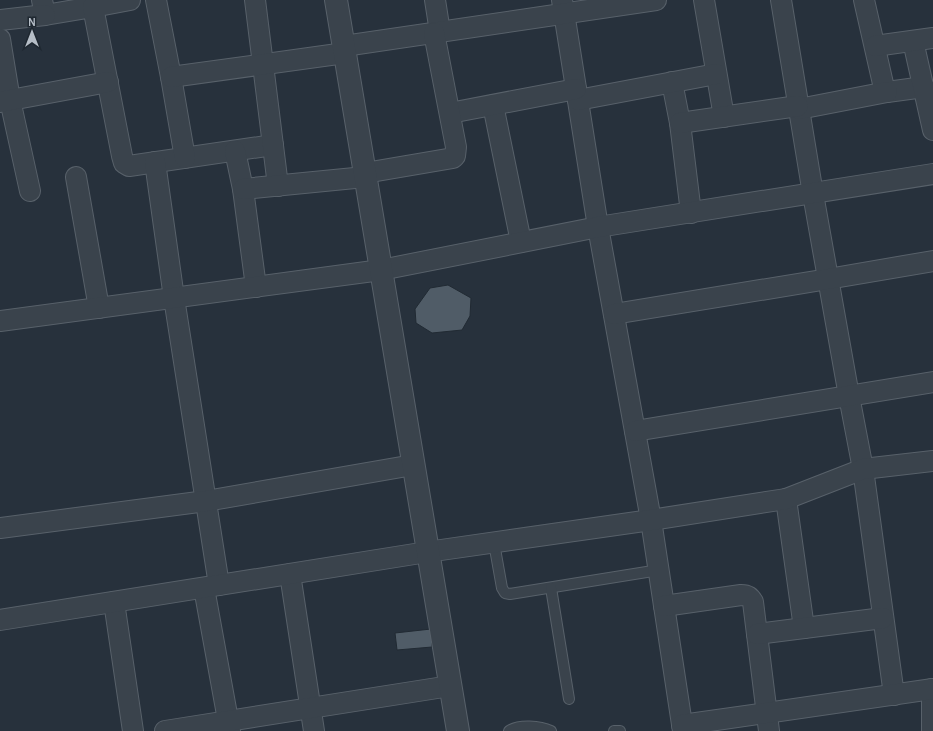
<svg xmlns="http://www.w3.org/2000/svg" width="933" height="731" font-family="Karla,sans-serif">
  <rect width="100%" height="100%" fill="#27313c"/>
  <g fill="#505c67" stroke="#212a33">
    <path d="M448,285l23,13 -1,18 -8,14 -30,3 -16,-10 -1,-14 15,-21z"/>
    <path d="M431,629l1,18 -35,3 -2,-17z"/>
  </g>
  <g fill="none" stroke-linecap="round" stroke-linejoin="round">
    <defs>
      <g id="service">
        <path d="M494,543l8,45 3,5 5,1 149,-24"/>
        <path d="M551,588l18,111"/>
        <path d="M509,731c10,-7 31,-5 42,0"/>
        <path d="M614,731h6"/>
      </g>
      <g id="minor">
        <path d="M42,0l3,15 48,-8"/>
        <path d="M130,0l-37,7 29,149 2,7 5,3 144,-21"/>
        <path d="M156,0l15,77 14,81"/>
        <path d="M255,0l23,186"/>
        <path d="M435,0l5,32"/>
        <path d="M562,0l36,227 53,293 32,211"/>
        <path d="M704,0l20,117"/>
        <path d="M781,0l32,194 36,202 14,73 31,226"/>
        <path d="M864,0l20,88 3,4 37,-5"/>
        <path d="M0,20l45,-5"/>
        <path d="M0,39l10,61 20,91"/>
        <path d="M913,41l20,89"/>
        <path d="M344,46l312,-46"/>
        <path d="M875,46l58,-8"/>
        <path d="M171,77l174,-24"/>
        <path d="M672,82l8,41 11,90"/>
        <path d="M578,100l138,-26"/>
        <path d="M0,102l108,-20"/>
        <path d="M493,105l28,137"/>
        <path d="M799,109l88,-17"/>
        <path d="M450,113l126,-24"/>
        <path d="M680,123l118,-17"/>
        <path d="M235,151l8,38 13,98"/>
        <path d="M155,162l19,136 45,287"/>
        <path d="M365,173l88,-15 2,-2 1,-9 -22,-114"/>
        <path d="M76,177l23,131"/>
        <path d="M243,189l122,-12"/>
        <path d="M614,314l214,-35 105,-18"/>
        <path d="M0,321l381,-51 217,-43 335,-53"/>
        <path d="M635,431l298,-49"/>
        <path d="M786,499l18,129"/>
        <path d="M0,528l206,-27 207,-36"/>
        <path d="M290,574l24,157"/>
        <path d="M204,588l26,143"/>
        <path d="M114,602l19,129"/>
        <path d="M664,606l77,-11c7,0 9,2 12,7l16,129"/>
        <path d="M0,620l427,-68 224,-32 135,-21 77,-30 70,-8"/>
        <path d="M757,634l126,-16"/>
        <path d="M932,689v42"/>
        <path d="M682,725l251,-36"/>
        <path d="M165,731l285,-45"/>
      </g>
      <path id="tertiary" d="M336,0l122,731"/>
    </defs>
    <use href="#service" stroke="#58616a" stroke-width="12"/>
    <use href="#minor" stroke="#58616a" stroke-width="22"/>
    <use href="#tertiary" stroke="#58616a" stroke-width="24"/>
    <use href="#service" stroke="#3a434c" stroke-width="10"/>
    <use href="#minor" stroke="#3a434c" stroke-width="20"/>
    <use href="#tertiary" stroke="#3a434c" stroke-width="22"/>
  </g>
  <g transform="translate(32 32)" stroke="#1f2831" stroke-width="3" paint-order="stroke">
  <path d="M0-3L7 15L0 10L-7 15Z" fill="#b6bec7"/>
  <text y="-6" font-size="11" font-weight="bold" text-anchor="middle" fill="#b6bec7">N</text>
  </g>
</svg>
